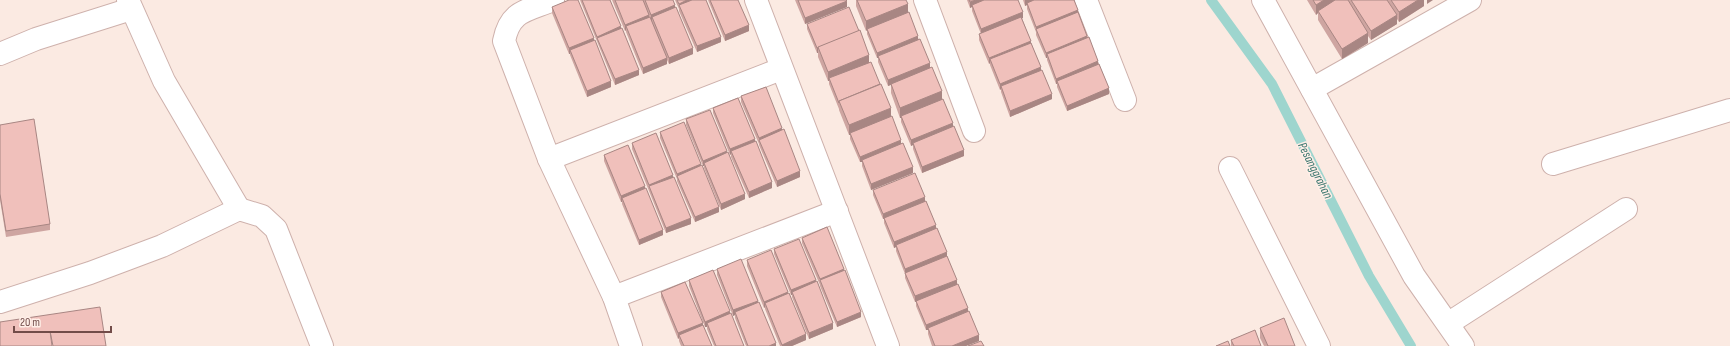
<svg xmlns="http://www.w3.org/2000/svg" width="1730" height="346" font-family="'Sofia Sans Condensed',sans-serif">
  <rect width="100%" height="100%" fill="#fbeae2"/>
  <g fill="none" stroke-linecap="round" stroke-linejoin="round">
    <path stroke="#9ed5ce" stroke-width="10" d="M1211,0l61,84 97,192 42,70"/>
    <defs>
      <g id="minor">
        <path d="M128,0l36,81 75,128"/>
        <path d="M553,0c-26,11 -43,10 -49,41l45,118 65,138 17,49"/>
        <path d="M756,0l132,346"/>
        <path d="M925,0l49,131"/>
        <path d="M1086,0l39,100"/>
        <path d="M1263,0l151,276 49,70"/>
        <path d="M0,54l36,-15 95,-30"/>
        <path d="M1312,89l158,-89"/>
        <path d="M549,159l232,-90"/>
        <path d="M1553,164l177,-54"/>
        <path d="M1230,168l89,178"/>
        <path d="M614,297l223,-86"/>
        <path d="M0,302l90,-29 72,-27 77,-37 23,7 14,13 46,117"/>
        <path d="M1449,323l177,-114"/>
      </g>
    </defs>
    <use href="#minor" stroke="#ceb1ac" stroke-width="24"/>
    <use href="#minor" stroke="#fff" stroke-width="22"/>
  </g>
  <g fill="#cea5a1">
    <path d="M580,0h30l29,75 -24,10z"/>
    <path d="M612,0h61l2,7 18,47 -24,10 -2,-4v4l-24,10 -17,-42v-2l-1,1z"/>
    <path d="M675,0h31l15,42 -24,10 -18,-41v-2z"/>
    <path d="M708,0h30l11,31 -24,10z"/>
    <path d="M795,0h51l1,7 -42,17z"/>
    <path d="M856,0h50l2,12 56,144 -42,17 -9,-24v-4l-2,1 -10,-24v-4h-1l-9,-25v-8l-3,1 -10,-24v-4h-1l-10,-24v-4l-1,1 -10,-25z"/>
    <path d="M967,0h51l5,18h-1l30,81 -42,18 -9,-25v-3l-1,1 -10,-25v-2l-1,1 -10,-24v-6h2l-9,-23v-4l-2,1z"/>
    <path d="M1023,0h51l35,94 -42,17 -10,-24v-3h-1l-9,-24v-2h-1l-10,-23v-3l-9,-23v-4l-2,1z"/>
    <path d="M1307,0h117v6l-25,16 -2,-3v5l-26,16 -3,-4v7l-26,16 -24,-39v-7l-2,2z"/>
    <path d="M552,7l42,33 17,47 -24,10 -17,-42v-1h-1l-17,-41z"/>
    <path d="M807,24l62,38 44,111 -42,17 -9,-24v-4h-2l-10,-23v-4h-1l-10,-25v-1l-10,-25v-3h-1l-10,-24v-4h-1l-10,-24z"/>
    <path d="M741,96l41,34 18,47 -23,10 -18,-42v-1l-18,-42z"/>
    <path d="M713,108l42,33 17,47 -23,10 -18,-41v-3l-1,1 -17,-42z"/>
    <path d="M686,119l41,34 18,46 -24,11 -17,-42v-2h-1l-17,-41z"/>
    <path d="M0,125l50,99v6l-44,7 -6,-37z"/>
    <path d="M660,132l41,34 18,46 -24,10 -18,-41v-2l-17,-41z"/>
    <path d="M632,143l41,34 18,47 -25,9 -34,-84z"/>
    <path d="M604,155l41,34 18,46 -24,10 -17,-41v-2h-1l-17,-41z"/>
    <path d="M873,190l52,11 22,55 10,28 22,57 -13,5h-34l-4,-12v-4h-2l-10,-24v-4h-1l-10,-24v-4l-9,-23v-4l-2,1 -10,-25v-4h-1l-10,-24z"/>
    <path d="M802,238l42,32 17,47 -24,10 -17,-41v-2v1l-18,-42z"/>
    <path d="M774,249l42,33 17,47 -24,10 -17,-42v-2h-1l-17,-41z"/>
    <path d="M747,260l41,34 18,46 -14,6h-12l-15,-37v-2l-1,1 -17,-42z"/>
    <path d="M717,269l41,33 18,44h-30l-11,-28v-3l-2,1 -16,-41z"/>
    <path d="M689,280l41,34 14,32h-30l-7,-17v-2h-2l-16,-41z"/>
    <path d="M661,292l42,33 9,21h-31l-2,-5v-3l-1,1 -17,-42z"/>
    <path d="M1260,328l35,18h-31l-4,-8z"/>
    <path d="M1231,340l30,6h-30z"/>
  </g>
  <g fill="#a88683">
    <path d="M687,0h14l-22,5v4v-5z"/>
    <path d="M976,0h14l-18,5v2l-2,1v-6z"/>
    <path d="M1025,0h15l-13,3v2l-2,1z"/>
    <path d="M1324,0h16l-22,11v2l-2,2v-10z"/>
    <path d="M1418,0h6v6l-25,16v-10z"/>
    <path d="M1427,0h6l-6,4z"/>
    <path d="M847,1v6l-42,17v-6z"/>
    <path d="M908,4v10l-41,15v1l-1,1v-10z"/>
    <path d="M675,5v6l-23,6v4h-1v-6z"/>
    <path d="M1078,10v6l-42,14v-3z"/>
    <path d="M1023,12v6l-42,17v-6z"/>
    <path d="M649,15v6l-23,5v4l-1,1v-6z"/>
    <path d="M1397,15v9l-26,16v-9z"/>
    <path d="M749,25v6l-24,10v-6z"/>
    <path d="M621,26v6l-24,6v4v-5z"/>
    <path d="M1368,33v10l-26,16v-10z"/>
    <path d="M918,36v6l-40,14v2h-1v-5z"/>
    <path d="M1087,36v6l-40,12v4h-1v-5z"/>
    <path d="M721,37v5l-24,10v-6z"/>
    <path d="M594,38v6l-24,6v4h-1v-6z"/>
    <path d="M1031,41v6l-41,12v4l-1,1v-6z"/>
    <path d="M818,47v6h-1v-5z"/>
    <path d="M693,48v6l-24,10v-6z"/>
    <path d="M869,55v10l-40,13v3h-1v-9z"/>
    <path d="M667,58v6l-24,10v-6z"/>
    <path d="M1098,61v6l-41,14v3h-1v-5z"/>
    <path d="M930,63v6l-42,17v-6z"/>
    <path d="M1041,67v5l-40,14v3l-1,1v-6z"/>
    <path d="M639,70v5l-24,10v-6z"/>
    <path d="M611,81v6l-24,10v-6z"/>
    <path d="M1109,88v6l-42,17v-5z"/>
    <path d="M942,91v10l-41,15v2h-1v-10z"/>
    <path d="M1052,94v5l-42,18v-6z"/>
    <path d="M891,108v10l-41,15v2h-1v-10z"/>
    <path d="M953,123v6l-40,14v2l-2,1v-6z"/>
    <path d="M782,128v6l-23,6v4v-6z"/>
    <path d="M755,139v6l-24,6v3l-1,1v-6z"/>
    <path d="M901,140v6l-39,14v2h-2v-5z"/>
    <path d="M964,150v6l-42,17v-6z"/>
    <path d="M727,151v6l-23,6v3h-1v-5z"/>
    <path d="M701,164v6l-24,6v3v-5z"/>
    <path d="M913,167v6l-42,17v-6z"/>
    <path d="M800,171v6l-23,10v-6z"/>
    <path d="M673,175v5l-24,6v5v-6z"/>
    <path d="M772,182v6l-23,10v-6z"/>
    <path d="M645,186v6l-23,6v4h-1v-6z"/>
    <path d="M745,194v5l-24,11v-6z"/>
    <path d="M925,197v5l-42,17v-5z"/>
    <path d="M719,207v5l-24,10v-5z"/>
    <path d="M691,218v6l-25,9v-5z"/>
    <path d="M936,225v6l-40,14v2l-2,1v-6z"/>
    <path d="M663,230v5l-24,10v-5z"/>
    <path d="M947,252v6l-42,15v-4z"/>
    <path d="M844,269v5l-24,6v5v-6z"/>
    <path d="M816,280v6l-24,6v3h-1v-5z"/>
    <path d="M957,280v6l-42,16v-6z"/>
    <path d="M788,292v6l-23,5v4l-1,1v-6z"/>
    <path d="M758,301v5l-23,6v3l-2,1v-6z"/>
    <path d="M968,308v5l-40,15v2h-2v-5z"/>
    <path d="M730,311v6l-23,6v4h-2v-5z"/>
    <path d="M861,312v5l-24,10v-5z"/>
    <path d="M703,323v6l-24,6v3l-1,1v-6z"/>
    <path d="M833,323v6l-24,10v-6z"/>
    <path d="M806,334v6l-14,6h-10v-1z"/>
    <path d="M979,335v6l-13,5h-14z"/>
    <path d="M776,343v3h-7z"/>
  </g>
  <g fill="#f0c0bb" stroke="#a88683">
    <path d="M569,0h9l16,38 -25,10 -17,-41z"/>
    <path d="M582,0h28l11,26 -24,11z"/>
    <path d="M615,0h28l6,15 -24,10z"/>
    <path d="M645,0h28l2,5 -24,10z"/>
    <path d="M677,0h10l-8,4z"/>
    <path d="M692,0h14l15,37 -24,9 -18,-41z"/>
    <path d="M710,0h28l11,25 -24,10z"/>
    <path d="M798,0h48l1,1 -42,17z"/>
    <path d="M857,0h49l2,4 -42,17z"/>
    <path d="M969,0h7l-6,2z"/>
    <path d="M984,0h34l5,12 -42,17 -9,-24z"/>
    <path d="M1034,0h40l4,10 -42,17 -9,-24z"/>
    <path d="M1313,0h11l-8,5z"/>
    <path d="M1335,0h13l20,33 -26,16 -24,-38z"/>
    <path d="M1351,0h36l10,15 -26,16z"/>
    <path d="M1391,0h27l-19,12z"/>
    <path d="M676,7l17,41 -24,10 -17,-41z"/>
    <path d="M849,7l10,24 -42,17 -10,-24z"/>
    <path d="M909,12l9,24 -41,17 -10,-24z"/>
    <path d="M1078,12l9,24 -41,17 -10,-24z"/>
    <path d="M650,17l17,41 -24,10 -17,-42z"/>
    <path d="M1021,17l10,24 -42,17 -10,-24z"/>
    <path d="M622,28l17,42 -24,9 -18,-41z"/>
    <path d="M860,30l9,25 -41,17 -10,-25z"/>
    <path d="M1089,37l9,24 -42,18 -9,-25z"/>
    <path d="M920,39l10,24 -42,17 -10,-24z"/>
    <path d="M595,40l16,41 -24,10 -17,-41z"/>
    <path d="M1031,43l10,24 -41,17 -10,-25z"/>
    <path d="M871,62l9,22 -41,17v2l-10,-25z"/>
    <path d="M1099,64l10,24 -42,18 -10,-25z"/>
    <path d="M932,67l10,24 -42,17 -9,-24z"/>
    <path d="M1042,70l10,24 -42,17 -9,-25z"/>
    <path d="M881,84l10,24 -42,17 -10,-24z"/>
    <path d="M766,87l16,41 -23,10 -18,-42z"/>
    <path d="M738,98l17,41 -25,10 -17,-41z"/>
    <path d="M943,99l10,24 -42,17 -10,-24z"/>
    <path d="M710,110l17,41 -24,10 -17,-42z"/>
    <path d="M892,116l9,24 -41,17 -10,-24z"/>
    <path d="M34,119l16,105 -44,7 -6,-37v-69z"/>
    <path d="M684,122l17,42 -24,10 -17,-42z"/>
    <path d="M954,126l10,24 -42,17 -9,-24z"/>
    <path d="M784,129l16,42 -23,10 -18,-41z"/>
    <path d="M656,133l17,42 -24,10 -17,-42z"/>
    <path d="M756,141l16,41 -23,10 -18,-41z"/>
    <path d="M903,143l10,24 -42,17 -9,-24z"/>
    <path d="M628,145l17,41 -24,10 -17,-41z"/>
    <path d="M728,152l17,42 -24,10 -17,-41z"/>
    <path d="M702,165l17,42 -24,10 -18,-41z"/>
    <path d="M915,173l10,24 -42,17 -10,-24z"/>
    <path d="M674,177l17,41 -25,10 -17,-42z"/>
    <path d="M646,188l17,42 -24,10 -17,-42z"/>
    <path d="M926,201l10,24 -42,17 -10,-24z"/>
    <path d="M827,227l17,42 -24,10 -18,-41z"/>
    <path d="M937,228l10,24 -42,17 -9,-24z"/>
    <path d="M799,239l17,41 -25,10 -17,-41z"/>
    <path d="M771,250l17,42 -24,10 -17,-42z"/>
    <path d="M947,256l10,24 -42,16 -10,-23z"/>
    <path d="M741,259l17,42 -25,9 -16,-41z"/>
    <path d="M713,270l17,41 -25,11 -16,-42z"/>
    <path d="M845,270l16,42 -24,10 -17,-42z"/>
    <path d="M817,281l16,42 -24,10 -17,-41z"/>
    <path d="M685,282l18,41 -25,10 -17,-41z"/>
    <path d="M958,284l10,24 -42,17 -10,-24z"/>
    <path d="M789,293l17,41 -24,11 -17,-42z"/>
    <path d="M759,302l17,41 -7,3h-21l-13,-34z"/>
    <path d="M100,307l6,39h-53l-3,-15 2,15h-52v-24z"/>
    <path d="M969,311l10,24 -27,11h-17l-7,-18z"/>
    <path d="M731,313l13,33h-28l-9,-23z"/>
    <path d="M1284,318l11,28h-27l-8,-18z"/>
    <path d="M703,325l9,21h-28l-5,-11z"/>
    <path d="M1255,330l6,16h-27l-3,-6z"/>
    <path d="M981,341l3,5h-16z"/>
    <path d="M1228,341l2,5h-14z"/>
  </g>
  <g text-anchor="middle" stroke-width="3" stroke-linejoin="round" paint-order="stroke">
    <g font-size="13" font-style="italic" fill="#3e7870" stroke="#ffefe8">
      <text transform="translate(1316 170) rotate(63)" y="5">Pesanggrahan</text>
    </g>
  </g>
  <path d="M14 326v6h97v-6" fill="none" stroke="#724c49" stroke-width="2"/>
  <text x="20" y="326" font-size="12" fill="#724c49" stroke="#ffefe8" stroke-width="3" paint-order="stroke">20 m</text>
</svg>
